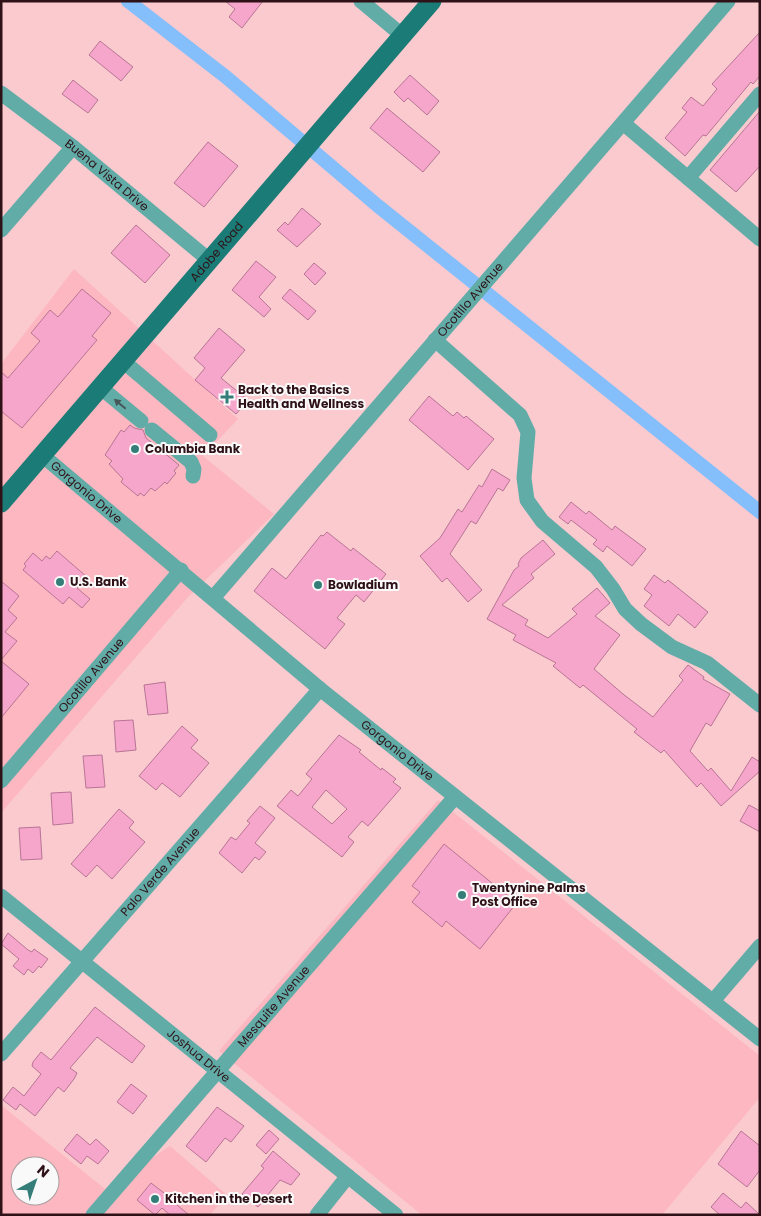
<svg xmlns="http://www.w3.org/2000/svg" width="761" height="1216" font-family="Poppins,sans-serif">
  <rect width="100%" height="100%" fill="#facacf"/>
  <g fill="#fdb7c0" fill-rule="evenodd">
    <path d="M74,269l164,150 -35,37 71,58 -86,83 -187,216v-449z"/>
    <path d="M438,800l322,256v41l-98,118h-240l-203,-164z"/>
    <path d="M1,1105l104,84 65,-43 57,49 -17,20h-209zM20,1166h30v30h-30z"/>
  </g>
  <g fill="none" stroke-linecap="round" stroke-linejoin="round">
    <path stroke="#84befb" stroke-width="14" d="M128,1l98,76 152,129 382,306"/>
  </g>
  <g fill="#f6a5cb" stroke="#b87594" fill-rule="evenodd">
    <path d="M225,1h38l-21,27 -13,-11 6,-8z"/>
    <path d="M760,32v44l-7,8 -2,-2 -45,54 -3,-1 -18,21 -20,-18 22,-26 -5,-4 9,-11 12,9 14,-17 -5,-5z"/>
    <path d="M100,41l33,26 -12,14 -32,-26z"/>
    <path d="M410,75l29,26 -12,14 -19,-17 -4,4 -10,-10z"/>
    <path d="M73,80l25,20 -10,13 -26,-19z"/>
    <path d="M387,108l53,44 -17,20 -53,-44z"/>
    <path d="M760,111v55l-24,26 -26,-22z"/>
    <path d="M208,142l30,24 -34,41 -30,-24z"/>
    <path d="M302,208l19,16 -24,23 -20,-17 8,-8 3,3z"/>
    <path d="M136,225l34,30 -25,28 -34,-30z"/>
    <path d="M256,261l20,16 -17,20 12,12 -7,8 -32,-27z"/>
    <path d="M314,263l12,10 -11,12 -11,-11z"/>
    <path d="M82,289l29,24 -19,23 5,4 -75,88 -21,-17v-39l7,6 32,-37 -9,-8 19,-23 8,7z"/>
    <path d="M290,289l26,22 -8,9 -26,-22z"/>
    <path d="M219,328l26,22 -24,28 27,22 -12,14 -41,-34 10,-12 -11,-10z"/>
    <path d="M429,396l24,20 4,-4 7,6 2,-2 28,23 -26,31 -59,-50z"/>
    <path d="M130,425l4,3 9,2 3,8 33,27 -5,6 2,2 -9,11 -2,-2 -10,9 -4,-3 -7,8 -4,-3 -2,3 -17,-14 2,-3 -14,-15 3,-3 -7,-6 16,-25 3,2z"/>
    <path d="M492,469l18,11 -7,11 -5,-3 -22,36 -5,-3 -21,33 32,36 -14,12 -21,-24 -5,4 -22,-26 20,-18 18,-29 4,3 17,-27 3,2z"/>
    <path d="M571,502l15,12 3,-3 23,19 3,-4 31,23 -14,17 -25,-20 -4,6 -10,-8 4,-4 -26,-20 -3,4 -9,-7z"/>
    <path d="M327,532l24,19 2,-3 33,26 -22,28 -8,-7 -19,23 8,6 -20,25 -71,-58 18,-23 14,11 35,-44 2,1z"/>
    <path d="M543,540l12,14 -24,20 3,4 -32,27 26,15 -3,5 23,13 29,-24 -5,-5 25,-21 13,15 -15,13 25,19 -26,34 29,25 30,23 30,-37 -4,-4 9,-11 16,12 -1,2 27,15 -19,32 -5,-3 -16,28 18,20 3,-3 20,23 21,-34 8,5v9l-39,35 -20,-23 -4,4 -33,-37 -3,3 -27,-21 3,-3 -54,-44 -3,3 -27,-22 3,-3 -43,-23 3,-5 -29,-16 27,-49 5,-4 -1,-2 3,-6z"/>
    <path d="M57,551l30,26 -10,11 13,11 -8,9 -13,-11 -6,7 -40,-34 3,-4 -2,-2 9,-11 9,8 4,-5 4,3z"/>
    <path d="M654,575l11,8 3,-3 40,32 -13,16 -17,-14 -9,12 -25,-20 8,-11 -8,-6z"/>
    <path d="M1,581l18,15 -11,14 9,8 -12,14 12,9 -16,19z"/>
    <path d="M1,661l28,23 -28,34z"/>
    <path d="M165,682l3,31 -20,2 -4,-30z"/>
    <path d="M133,720l3,30 -20,2 -2,-31z"/>
    <path d="M182,726l16,14 -7,8 18,15 -29,34 -18,-14 -6,7 -17,-14z"/>
    <path d="M339,735l22,15 -2,2 22,18 1,-2 14,11 -3,3 8,6 -33,38 -6,-5 -14,16 6,5 -12,15 -65,-51 14,-16 7,6 14,-17 -6,-5zM326,790l21,19 -15,15 -20,-17z"/>
    <path d="M102,755l3,32 -19,1 -3,-32z"/>
    <path d="M71,792l2,31 -20,2 -2,-32z"/>
    <path d="M749,805l11,6v21l-20,-11z"/>
    <path d="M260,806l15,12 -20,25 11,9 -7,8 -4,-3 -13,16 -23,-20 12,-16 5,3 14,-17 -3,-2z"/>
    <path d="M119,809l15,13 -5,6 16,14 -33,37 -15,-14 -11,12 -15,-13z"/>
    <path d="M40,827l2,32 -21,1 -2,-32z"/>
    <path d="M444,844l65,53 -2,2 8,6 -35,44 -34,-28 -4,6 -30,-25 8,-10 -8,-6z"/>
    <path d="M8,933l20,17 4,2 2,-3 14,10 -7,9 -2,-2 -6,7 -5,-4 -4,6 -11,-9 6,-7 -18,-15z"/>
    <path d="M95,1007l50,39 -13,17 -35,-26 -27,31 7,5 -3,6 -10,13 -6,-5 -23,29 -15,-12 -4,6 -13,-10 10,-13 11,9 17,-22 -9,-8 1,-4 8,-10 10,8z"/>
    <path d="M131,1084l16,12 -14,18 -16,-12z"/>
    <path d="M217,1107l27,19 -13,16 -6,-4 -19,24 -20,-16z"/>
    <path d="M269,1130l10,9 -13,15 -10,-9z"/>
    <path d="M741,1131l19,15v24l-13,17 -29,-23z"/>
    <path d="M77,1134l13,11 6,-6 13,12 -11,13 -11,-8 -6,8 -17,-14z"/>
    <path d="M273,1151l27,23 -9,11 -11,-5 -22,27 -16,-13 22,-26 -3,-2z"/>
    <path d="M151,1183l21,16 -1,1 18,15h-19l-8,-7 -7,7 -18,-15z"/>
    <path d="M723,1193l18,15 5,-6 14,13h-40l-9,-8z"/>
  </g>
  <g fill="none" stroke-linecap="round" stroke-linejoin="round">
    <g stroke="#62aca8" stroke-width="15">
      <path d="M361,1l42,35"/>
      <path id="s1" d="M1,93l72,54 136,113"/>
      <path d="M623,123l137,116"/>
      <path d="M688,178l72,-84"/>
      <path d="M1,230l72,-83"/>
      <path d="M435,340l85,75 8,17 -4,46 3,22 15,21 54,46 17,22 12,20 16,15 31,23 35,16 53,42"/>
      <path d="M123,361l87,74"/>
      <path d="M100,387l41,34"/>
      <path d="M152,430l39,32 3,7 -1,7"/>
      <path id="s2" d="M42,455l278,234 440,350"/>
      <path id="s3" d="M213,598l515,-597"/>
      <path id="s4" d="M1,781l180,-211"/>
      <path id="s5" d="M1,896l395,319"/>
      <path d="M713,1001l47,-55"/>
      <path id="s6" d="M1,1054l319,-365"/>
      <path id="s7" d="M93,1215l362,-418"/>
      <path d="M317,1215l31,-39"/>
    </g>
    <path stroke="#1b7c77" stroke-width="19" id="s8" d="M1,503l431,-502"/>
  </g>
  <defs><path id="oneway-solid" d="M-6-.8H1V-3.2L6.5 0L1 3.2V.8H-6Z" transform="scale(1.25)"/></defs>
  <use fill="#455758" href="#oneway-solid" transform="translate(120 404) rotate(-140)"/>
  <g fill="#347d79" stroke="#f9f9f9" stroke-width="2">
    <path d="M224.5 389.5h5v5h5v5h-5v5h-5v-5h-5v-5h5z"/>
    <circle cx="135" cy="449" r="5"/>
    <circle cx="60" cy="582" r="5"/>
    <circle cx="318" cy="585" r="5"/>
    <circle cx="462" cy="895" r="5"/>
    <circle cx="155" cy="1199" r="5"/>
  </g>
  <g text-anchor="middle" stroke-width="4" stroke-linejoin="round" paint-order="stroke">
    <g font-size="12" fill="#2e1217" stroke="#f9f9f9">
      <text dy="4" stroke="none"><textPath href="#s1" startOffset="134">Buena Vista Drive</textPath></text>
      <text dy="4" stroke="none"><textPath href="#s8" startOffset="331">Adobe Road</textPath></text>
      <text dy="4" stroke="none"><textPath href="#s3" startOffset="394">Ocotillo Avenue</textPath></text>
      <text dy="4" stroke="none"><textPath href="#s2" startOffset="58">Gorgonio Drive</textPath></text>
      <text dy="4" stroke="none"><textPath href="#s4" startOffset="139">Ocotillo Avenue</textPath></text>
      <text dy="4" stroke="none"><textPath href="#s2" startOffset="462">Gorgonio Drive</textPath></text>
      <text dy="4" stroke="none"><textPath href="#s6" startOffset="242">Palo Verde Avenue</textPath></text>
      <text dy="4" stroke="none"><textPath href="#s7" startOffset="276">Mesquite Avenue</textPath></text>
      <text dy="4" stroke="none"><textPath href="#s5" startOffset="254">Joshua Drive</textPath></text>
    </g>
    <g font-size="12" font-weight="bold" fill="#2e1217" stroke="#f9f9f9" text-anchor="start">
      <text x="238" y="394">Back to the Basics<tspan x="238" dy="14">Health and Wellness</tspan></text>
      <text x="145" y="453">Columbia Bank</text>
      <text x="70" y="586">U.S. Bank</text>
      <text x="328" y="589">Bowladium</text>
      <text x="472" y="892">Twentynine Palms<tspan x="472" dy="14">Post Office</tspan></text>
      <text x="165" y="1203">Kitchen in the Desert</text>
    </g>
  </g>
  <rect width="761" height="1216" fill="none" stroke="#2e1217" stroke-width="5"/>
  <g transform="translate(35 1181) rotate(40)"><circle r="24" fill="#f9f9f9" stroke="#a89d9f"/>
  <path d="M0-4L9 19L0 12L-9 19Z" fill="#347d79"/>
  <text y="-8" font-size="14" font-weight="bold" text-anchor="middle" fill="#2e1217">N</text>
  </g>
</svg>
